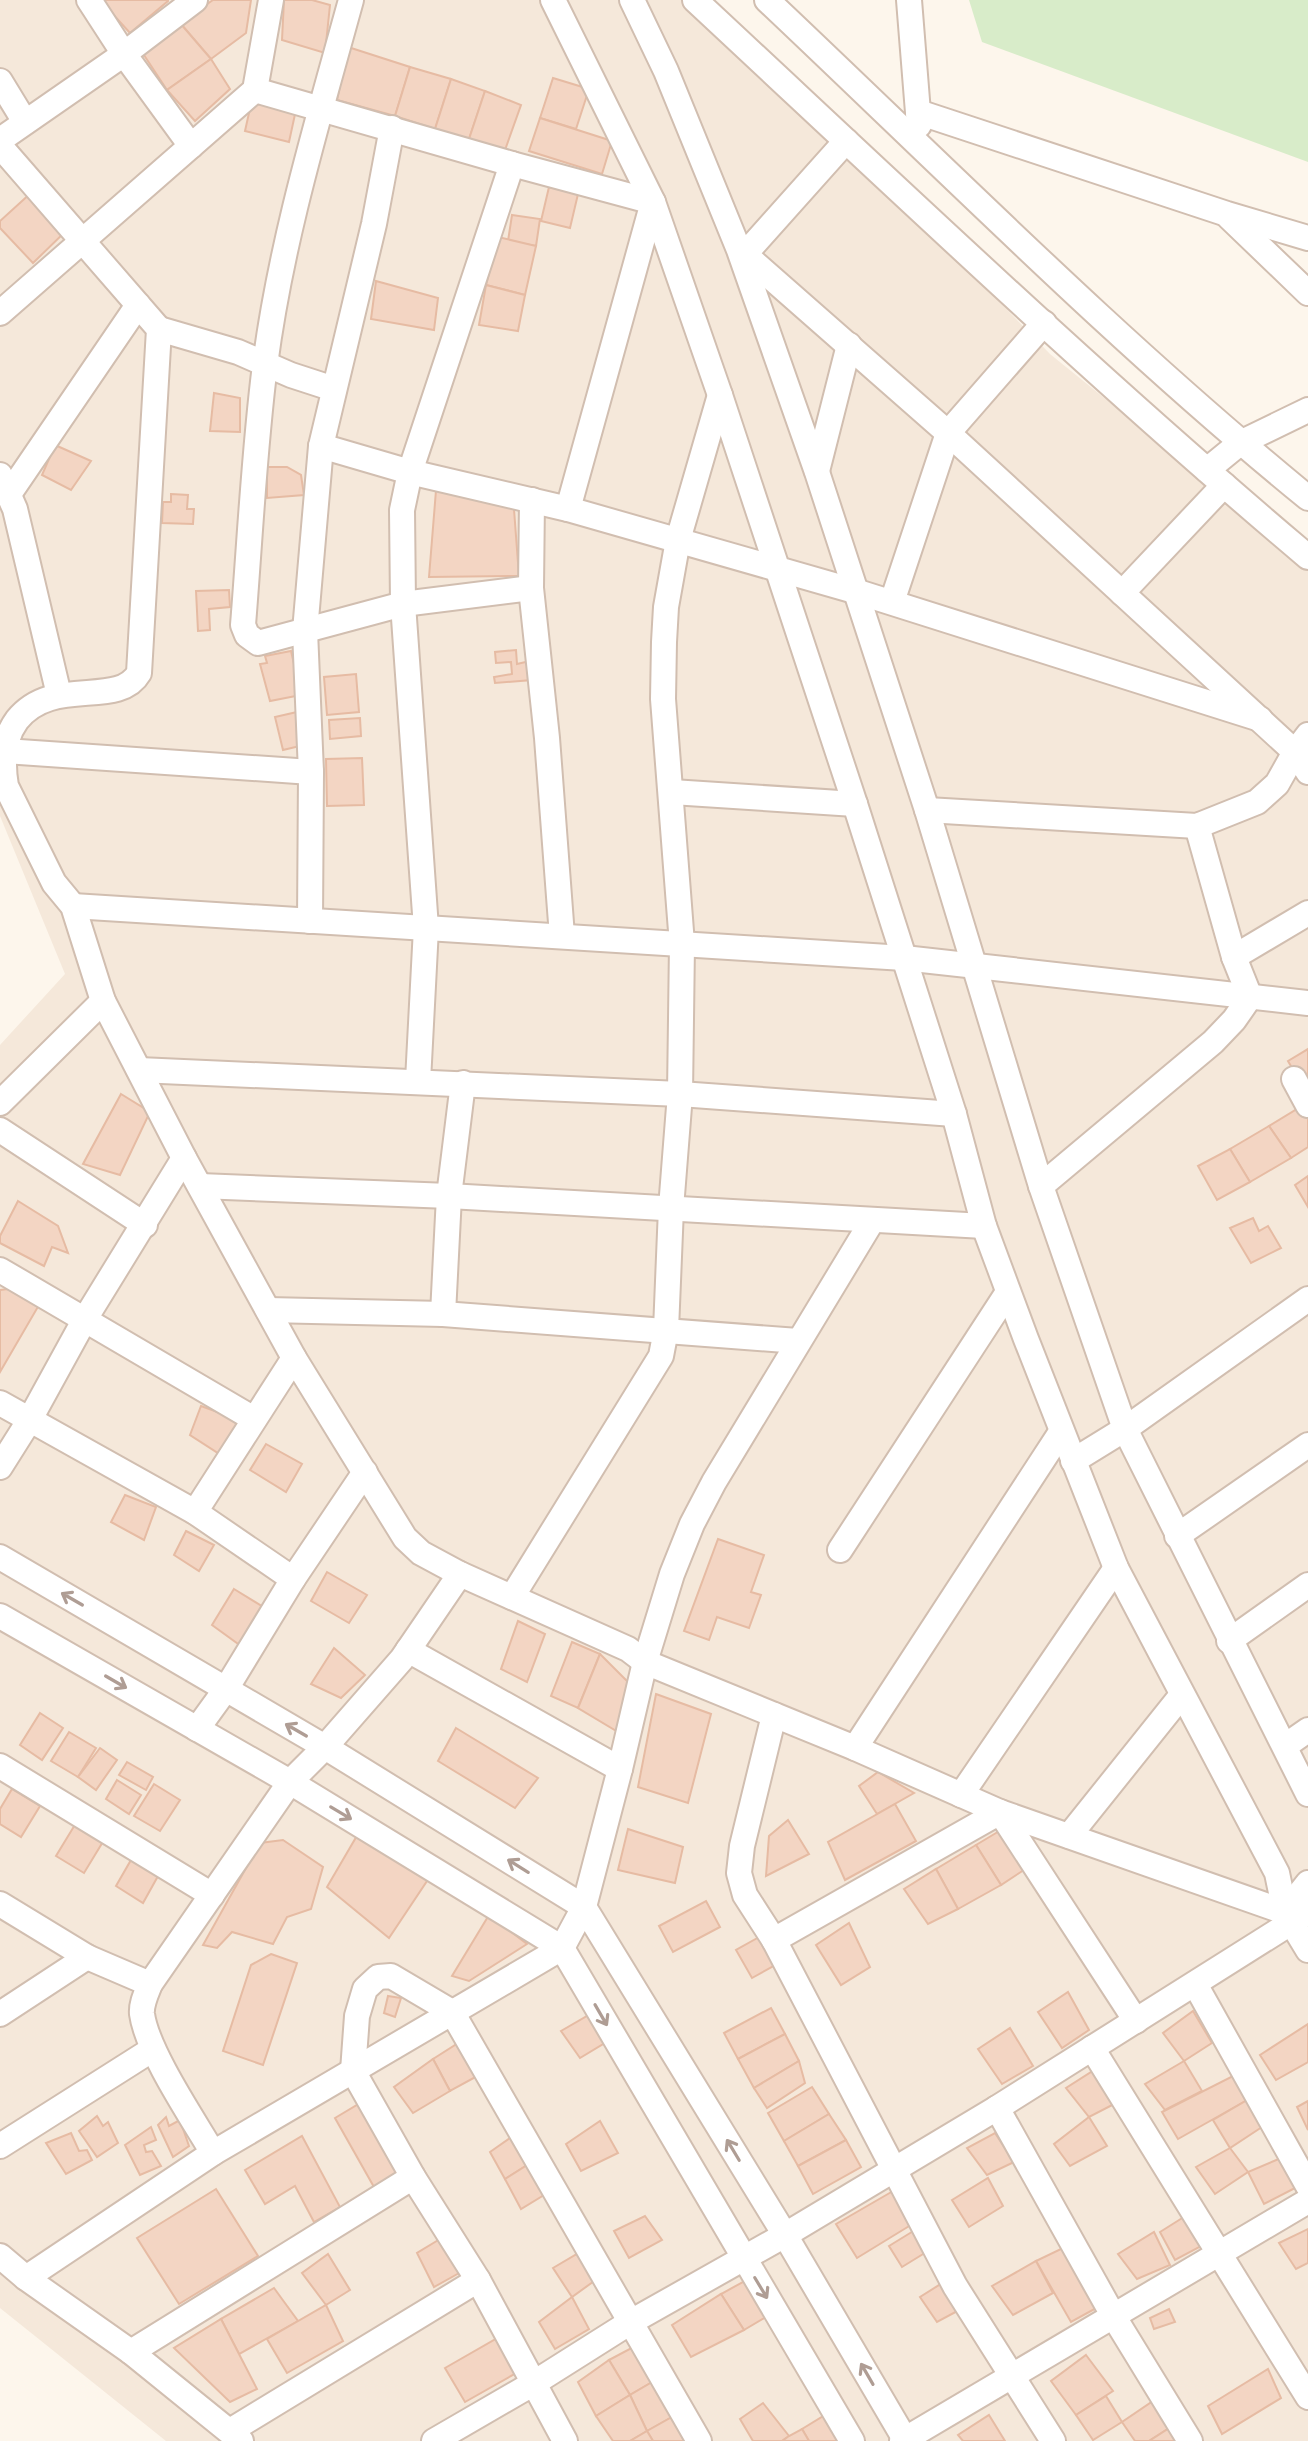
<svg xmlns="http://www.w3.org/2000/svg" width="1308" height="2441" font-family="'Titillium Web',sans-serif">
  <rect width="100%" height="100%" fill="#fdf6ec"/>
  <path fill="#f5e8da" d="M0,0h707l343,354 258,209v1878h-1142l-166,-133v-1263l65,-71 -65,-158z"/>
  <path fill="#d8ecc9" d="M969,0h339v162l-326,-120z"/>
  <g fill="#f3d5c3" stroke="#e6bba3" stroke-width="2">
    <path d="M100,0h68v1l-38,32z"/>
    <path d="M213,0h38l-5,33 -35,26 -31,-36z"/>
    <path d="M284,0h28l18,5 -5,48 -43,-13z"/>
    <path d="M180,23l31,36 -44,31 -27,-41z"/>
    <path d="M348,47l62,20 -15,49 -58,-16z"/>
    <path d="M211,59l19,30 -35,32 -28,-31z"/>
    <path d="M410,67l41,12 -16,50 -40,-13z"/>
    <path d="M553,78l36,11 -13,40 -36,-11z"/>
    <path d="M451,79l34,12 -16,48 -34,-10z"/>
    <path d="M485,91l36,14 -16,45 -36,-11z"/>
    <path d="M253,95l44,10 -8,37 -44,-11z"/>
    <path d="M540,118l72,23 -10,33 -73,-23z"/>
    <path d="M549,187l29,7 -8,34 -29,-7z"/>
    <path d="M32,192l35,38 -34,33 -33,-35v-7z"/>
    <path d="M512,215l28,4 -4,27 -28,-5z"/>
    <path d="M498,237l38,9 -11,49 -39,-10z"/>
    <path d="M376,281l62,17 -4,32 -63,-11z"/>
    <path d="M486,285l39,10 -7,36 -39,-6z"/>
    <path d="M214,393l26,5v34l-30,-1z"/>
    <path d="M55,445l36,16 -20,29 -29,-15z"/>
    <path d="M267,467h20l14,8 3,20 -37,3z"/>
    <path d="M437,478l76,18 6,80 -90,1z"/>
    <path d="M171,494l17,1 -1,14h7l-1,15 -31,-1 1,-21h8z"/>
    <path d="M229,590l1,17 -21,2 1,21 -12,1 -2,-40z"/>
    <path d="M516,650l1,14 13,-3 2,19 -37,3 -1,-6 18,-3 -1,-12 -15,1 -1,-11z"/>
    <path d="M291,651l10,44 -31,6 -10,-37 7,-1 -2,-7z"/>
    <path d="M356,674l3,38 -32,3 -3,-38z"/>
    <path d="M297,712l7,33 -21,5 -8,-33z"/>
    <path d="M360,718l1,18 -31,3 -1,-19z"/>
    <path d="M362,758l2,47 -37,1 -1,-47z"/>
    <path d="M1308,1049v46l-20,-34z"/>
    <path d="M121,1094l29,18 -30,63 -37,-11z"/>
    <path d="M1302,1106l6,11v30l-17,11 -22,-32z"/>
    <path d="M1269,1126l22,32 -41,24 -20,-33z"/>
    <path d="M1230,1149l20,33 -33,18 -19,-34z"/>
    <path d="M1308,1176v31l-13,-22z"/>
    <path d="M18,1201l40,25 10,27 -16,-6 -8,19 -44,-23v-7z"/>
    <path d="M1253,1218l6,13 9,-5 13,22 -30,15 -21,-35z"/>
    <path d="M8,1289l31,16 -39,67v-82z"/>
    <path d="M201,1406l41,15 -21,34 -31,-20z"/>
    <path d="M266,1444l36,20 -16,28 -36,-22z"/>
    <path d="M125,1495l31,12 -12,33 -33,-18z"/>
    <path d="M186,1531l28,14 -15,26 -25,-16z"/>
    <path d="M718,1539l46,16 -13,37 10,3 -12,33 -32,-11 -8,23 -25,-9z"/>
    <path d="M327,1572l40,23 -18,28 -38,-22z"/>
    <path d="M234,1589l31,19 -24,38 -29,-21z"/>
    <path d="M518,1621l27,13 -18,48 -26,-13z"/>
    <path d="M572,1642l28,12 -22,54 -27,-12z"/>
    <path d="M334,1648l31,27 -24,23 -30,-14z"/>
    <path d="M600,1654l32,32 -14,46 -40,-24z"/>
    <path d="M656,1694l55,20 -23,89 -50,-16z"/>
    <path d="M40,1713l23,15 -21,32 -22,-15z"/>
    <path d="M456,1728l82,50 -23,30 -77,-47z"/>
    <path d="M69,1732l27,16 -18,29 -27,-16z"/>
    <path d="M100,1748l17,12 -21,30 -18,-13z"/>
    <path d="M127,1762l26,15 -7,13 -27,-15z"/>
    <path d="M878,1772l36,21 -37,21 -18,-28z"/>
    <path d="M117,1780l24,15 -12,19 -23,-15z"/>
    <path d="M154,1784l26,16 -20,31 -26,-15z"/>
    <path d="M12,1789l28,17 -19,31 -21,-13v-15z"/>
    <path d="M895,1804l21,37 -71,39 -17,-38z"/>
    <path d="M788,1820l21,34 -43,22 3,-40z"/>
    <path d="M76,1823l28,17 -20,33 -28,-17z"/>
    <path d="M1006,1827l24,39 -29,19 -25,-40z"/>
    <path d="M628,1829l55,18 -8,36 -57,-13z"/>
    <path d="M358,1834l71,44 -40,60 -62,-51z"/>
    <path d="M283,1840l40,27 -12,42 -24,8 -14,27 -41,-12 -15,16 -14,-3 57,-102z"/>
    <path d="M976,1845l25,40 -43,24 -22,-40z"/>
    <path d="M131,1860l27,16 -15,27 -27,-17z"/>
    <path d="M936,1869l22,40 -30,15 -24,-35z"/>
    <path d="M706,1901l14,26 -47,25 -14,-26z"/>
    <path d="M489,1915l38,29 -58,37 -17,-5z"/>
    <path d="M849,1923l21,44 -29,18 -25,-40z"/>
    <path d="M761,1936l16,28 -25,14 -16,-28z"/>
    <path d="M271,1954l26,9 -34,102 -40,-14 28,-86z"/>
    <path d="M1068,1992l21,38 -27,18 -24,-36z"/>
    <path d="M388,1996l13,2 -6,19 -11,-4z"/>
    <path d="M771,2008l14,26 -47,25 -14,-26z"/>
    <path d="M1193,2011l19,32 -28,18 -21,-28z"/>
    <path d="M594,2012l14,29 -28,17 -19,-27z"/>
    <path d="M1308,2024v38l-32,18 -16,-25z"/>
    <path d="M1010,2028l23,38 -31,18 -24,-35z"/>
    <path d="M785,2034l14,27 -45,27 -16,-29z"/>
    <path d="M463,2040l18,34 -31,17 -17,-32z"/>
    <path d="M433,2059l17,32 -37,22 -19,-26z"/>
    <path d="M799,2061l6,22 -38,25 -13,-20z"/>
    <path d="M1184,2061l18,30 -37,19 -20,-26z"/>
    <path d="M1099,2067l21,34 -31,16 -23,-29z"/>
    <path d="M1233,2076l16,23 -71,40 -16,-27z"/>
    <path d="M812,2087l17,27 -45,27 -16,-28z"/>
    <path d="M1249,2099l13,28 -32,21 -17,-28z"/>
    <path d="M1308,2101v29l-11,-23z"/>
    <path d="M362,2102l39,69 -27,16 -39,-69z"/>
    <path d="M829,2114l17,26 -48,26 -14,-25z"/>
    <path d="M97,2116l6,10 5,-4 10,21 -21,14 -18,-26z"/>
    <path d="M166,2117l3,9 11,-6 9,26 -16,11 -15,-32z"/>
    <path d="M1089,2117l18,29 -37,20 -16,-22z"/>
    <path d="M600,2121l18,32 -37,18 -15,-27z"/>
    <path d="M151,2127l5,13 -12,5 2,7 6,-1 9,15 -21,9 -15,-30z"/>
    <path d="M71,2133l8,18 8,-1 5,10 -26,14 -20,-31z"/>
    <path d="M517,2133l15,29 -27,17 -15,-27z"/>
    <path d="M995,2133l19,29 -27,13 -20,-27z"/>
    <path d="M302,2136l38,71 -26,15 -19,-36 -30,18 -20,-34z"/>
    <path d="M846,2140l15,27 -48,27 -15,-28z"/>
    <path d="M1230,2148l18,24 -33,22 -19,-27z"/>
    <path d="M1281,2158l16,29 -33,17 -16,-32z"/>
    <path d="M532,2162l17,30 -28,17 -16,-30z"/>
    <path d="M988,2178l15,28 -34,21 -17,-27z"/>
    <path d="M900,2187l19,33 -62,38 -21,-34z"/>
    <path d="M216,2189l42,67 -79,48 -42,-66z"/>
    <path d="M1187,2215l20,28 -32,17 -15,-28z"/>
    <path d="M645,2216l17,24 -33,18 -15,-27z"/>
    <path d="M1308,2229v34l-12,6 -17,-26z"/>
    <path d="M915,2230l13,21 -26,16 -13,-21z"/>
    <path d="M1154,2232l16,33 -33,14 -19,-25z"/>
    <path d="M440,2239l21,33 -27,15 -17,-34z"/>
    <path d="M1065,2247l35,59 -29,16 -35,-61z"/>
    <path d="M582,2251l15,28 -25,18 -19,-29z"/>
    <path d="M328,2254l22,36 -24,15 -24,-32z"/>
    <path d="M1036,2261l17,32 -40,22 -21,-29z"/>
    <path d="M752,2277l19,37 -27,16 -23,-36z"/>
    <path d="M947,2280l16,28 -26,14 -17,-25z"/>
    <path d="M274,2288l24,33 -59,33 -18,-35z"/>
    <path d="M721,2294l23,36 -53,27 -19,-32z"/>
    <path d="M572,2297l17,32 -34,20 -16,-27z"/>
    <path d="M326,2305l17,36 -56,32 -20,-34z"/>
    <path d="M1169,2309l6,13 -21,7 -4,-11z"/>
    <path d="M221,2319l36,70 -27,13 -56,-54z"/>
    <path d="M501,2336l17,36 -53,30 -20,-34z"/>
    <path d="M639,2344l20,34 -29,17 -21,-35z"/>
    <path d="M1086,2355l27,36 -37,24 -25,-34z"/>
    <path d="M609,2360l21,35 -34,21 -18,-34z"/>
    <path d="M1268,2369l13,29 -59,36 -14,-28z"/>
    <path d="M659,2378l20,35 -32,18 -17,-36z"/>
    <path d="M630,2395l17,36 -17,10h-17l-17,-25z"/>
    <path d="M1106,2396l16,26 -29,18 -17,-25z"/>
    <path d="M1156,2399l18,26 -25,16h-14l-13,-19z"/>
    <path d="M763,2403l26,33 -7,5h-29l-13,-22z"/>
    <path d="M830,2412l17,29h-38l-7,-12z"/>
    <path d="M679,2413l17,28h-43l-6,-10z"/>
    <path d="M989,2415l16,26h-42l-5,-6z"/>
    <path d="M1174,2425l10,16h-35z"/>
    <path d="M802,2429l7,12h-27l7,-5z"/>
    <path d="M647,2431l6,10h-23z"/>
  </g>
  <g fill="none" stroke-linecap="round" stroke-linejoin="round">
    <defs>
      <g id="minor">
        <path d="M89,0l35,54 67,92"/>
        <path d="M351,0c-33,120 -70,241 -86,365 -11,86 -15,174 -22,260l4,10 11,8 145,-39 128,-16"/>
        <path d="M553,0l100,202 67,193 135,409 99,310 30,112 42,113 90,229 161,305 8,39 23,38"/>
        <path d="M632,0l34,71 73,179 78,222 110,338 114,376 84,243 183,365"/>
        <path d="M695,0c202,188 402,379 613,557"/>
        <path d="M767,0c178,168 351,343 541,498"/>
        <path d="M909,0l10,125"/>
        <path d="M0,81l25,41"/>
        <path d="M255,90l257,74"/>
        <path d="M918,112l309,102 81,24"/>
        <path d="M0,140l124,-86 71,-54"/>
        <path d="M0,146l159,183 -20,344c-21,36 -86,2 -122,47 -14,19 -15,43 -11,66l48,97 19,23 30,95 81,157 110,200 111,180 16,15 39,21 168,75 17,13 210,86 145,64 285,100"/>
        <path d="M1229,217l79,76"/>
        <path d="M742,252l206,181 347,319 13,20"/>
        <path d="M745,254l101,-113"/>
        <path d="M0,313l255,-223 16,-90"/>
        <path d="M159,329l79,23 53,23 43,14"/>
        <path d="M321,446l89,26 158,37 290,83 402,127"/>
        <path d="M1207,470l33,-27 68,-33"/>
        <path d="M817,471l32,-126"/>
        <path d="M0,475l15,34 44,186"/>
        <path d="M9,494l129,-189"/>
        <path d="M532,500l-1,88 16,150 15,198"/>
        <path d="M1122,593l102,-108"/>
        <path d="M892,602l56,-169 96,-110"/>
        <path d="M5,751l306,21"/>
        <path d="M672,792l183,12"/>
        <path d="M927,810l270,16 60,-24 20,-18 18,-32 13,-17"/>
        <path d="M73,906l831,52 404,45"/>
        <path d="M310,921l1,-149 -6,-141 16,-185 53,-222 18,-96"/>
        <path d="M1234,957l74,-44"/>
        <path d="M139,1070l541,24 274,20"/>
        <path d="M1294,1079l14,26"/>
        <path d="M418,1081l8,-153 -23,-324 -1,-94 8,-38 102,-308 141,38 -85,307"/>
        <path d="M0,1103l103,-102"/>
        <path d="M0,1130l145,95"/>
        <path d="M200,1186l249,10 535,30"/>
        <path d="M1041,1186l172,-144 21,-22 16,-23 -16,-40 -37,-131"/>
        <path d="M0,1270l254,149"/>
        <path d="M268,1310l175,4 355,27"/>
        <path d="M443,1314l6,-118 14,-113"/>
        <path d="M0,1403l195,109 98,67"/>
        <path d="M1073,1461l52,-32 183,-130"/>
        <path d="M0,1467l29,-46 56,-102 99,-161"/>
        <path d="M195,1512l99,-154"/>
        <path d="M1177,1536l131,-91"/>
        <path d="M840,1550l168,-258"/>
        <path d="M0,1557l325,190 259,160 201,328 121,206"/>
        <path d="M512,1597l149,-241 5,-26 5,-122 9,-114 2,-150 -19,-245 1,-57 2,-35 12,-67 42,-145"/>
        <path d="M0,1616l290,166 272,166 290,493"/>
        <path d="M1229,1641l79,-56"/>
        <path d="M408,1650l212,119"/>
        <path d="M774,1715l-32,131 -3,27 6,22 29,45 181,346 98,155"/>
        <path d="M197,1729l29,-40 67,-110 72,-107"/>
        <path d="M1285,1746l23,-16"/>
        <path d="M855,1748l206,-316"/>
        <path d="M0,1766l212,129"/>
        <path d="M961,1795l155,-227"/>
        <path d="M1069,1836l112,-140"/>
        <path d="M0,1904l87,53 63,27"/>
        <path d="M1285,1912l23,-29"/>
        <path d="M774,1940l226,-128 136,209"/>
        <path d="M1195,1984l113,202"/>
        <path d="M0,2014l87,-57"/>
        <path d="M1092,2048l216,349"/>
        <path d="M997,2108l117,209 76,124"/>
        <path d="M0,2146l153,-97"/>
        <path d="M213,2153c-20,-34 -66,-102 -71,-139 -1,-10 4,-20 8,-30l140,-202 35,-35 77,-88 58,-85"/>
        <path d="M0,2256l26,22 105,74 110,89"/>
        <path d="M26,2278l187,-125 349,-205 22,-41 36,-138 25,-107 27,-88 20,-50 22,-42 158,-261"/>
        <path d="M131,2352l282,-175"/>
        <path d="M230,2431l248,-151"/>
        <path d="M434,2441l100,-58 95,-60 156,-88 212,-127 311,-196"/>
        <path d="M565,2441l-87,-161 -65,-103 -60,-106 4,-55 8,-27 13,-12 13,-1 61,36 247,429"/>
        <path d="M902,2441l406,-240"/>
      </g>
    </defs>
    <use href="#minor" stroke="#d1beb0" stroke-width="28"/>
    <use href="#minor" stroke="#fff" stroke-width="24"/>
  </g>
  <defs><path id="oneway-shaft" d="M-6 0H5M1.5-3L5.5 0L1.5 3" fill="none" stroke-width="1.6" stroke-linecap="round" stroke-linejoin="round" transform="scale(2)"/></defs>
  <g stroke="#af9d94">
    <use href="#oneway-shaft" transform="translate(72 1599) rotate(-150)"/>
    <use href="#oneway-shaft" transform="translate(116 1682) rotate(30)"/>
    <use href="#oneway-shaft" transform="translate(296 1730) rotate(-150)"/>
    <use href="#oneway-shaft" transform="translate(341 1813) rotate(31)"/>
    <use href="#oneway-shaft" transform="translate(518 1866) rotate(-148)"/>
    <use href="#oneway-shaft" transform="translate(601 2015) rotate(60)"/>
    <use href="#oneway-shaft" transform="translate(733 2150) rotate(-121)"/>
    <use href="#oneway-shaft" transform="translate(761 2288) rotate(59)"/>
    <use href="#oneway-shaft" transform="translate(867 2374) rotate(-120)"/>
  </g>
</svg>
